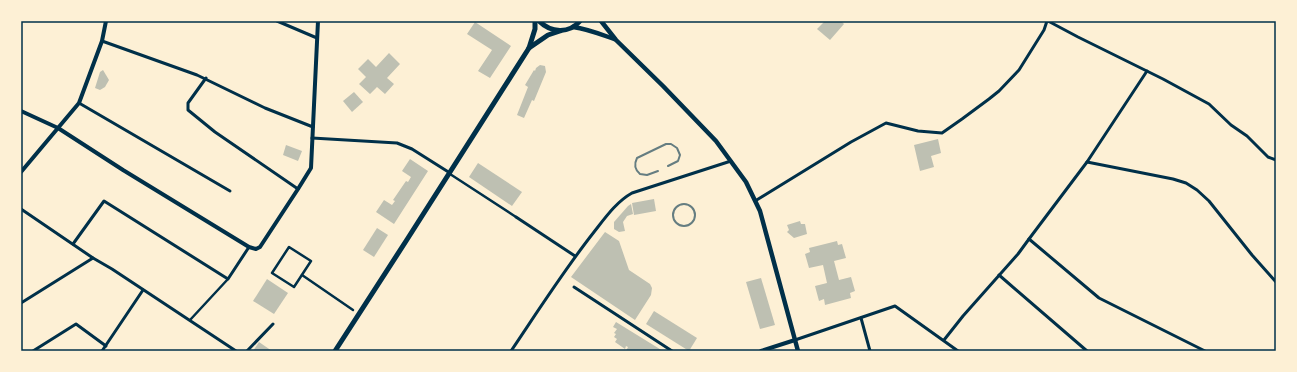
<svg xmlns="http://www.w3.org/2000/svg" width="1297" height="372" font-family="Helvetica,sans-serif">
  <rect width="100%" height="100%" fill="#fdf0d5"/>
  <g fill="#bec0b2">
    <path d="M825,21h16l3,3 -14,16 -13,-11z"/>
    <path d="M475,22l36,24 -21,32 -12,-7 14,-21 -25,-16z"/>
    <path d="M389,53l11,11 -13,14 7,6 -9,10 -8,-7 -7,7 -11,-10 7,-7 -8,-8 10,-10 8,8z"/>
    <path d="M540,65l5,1 1,6 -12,29 -2,-1 -8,18 -7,-3 11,-28 -3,-2 9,-15 1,1 1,-3z"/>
    <path d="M103,70l6,10 -4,7 -5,3 -5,-2 5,-16z"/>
    <path d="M354,92l9,10 -11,10 -9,-11z"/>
    <path d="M938,139l3,14 -10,3 3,11 -14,4 -6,-26z"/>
    <path d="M286,145l16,6 -4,10 -15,-6z"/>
    <path d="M410,159l18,12 -34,53 -18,-12 8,-12 8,5 3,-4 -2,-1 13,-19 2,1 3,-5 -9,-6z"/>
    <path d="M478,163l44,29 -10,14 -43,-29z"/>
    <path d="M654,199l2,12 -22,4 -2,-12z"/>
    <path d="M631,204l2,10 -6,2 -4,6 2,9 -6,1 -5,-3v-7l14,-16z"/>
    <path d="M800,221l1,3h4l2,10 -13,4 -7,-6 2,-2 -2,-5z"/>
    <path d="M377,228l11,7 -14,22 -11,-7z"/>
    <path d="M605,232l14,9 10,29 21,14 2,4 -1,7 -16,25 -64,-43z"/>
    <path d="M837,241l1,4 4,-1 4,14 -12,3 5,19 12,-3 4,14 -5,2 1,5 -26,7 -1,-6 -5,2 -4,-15 12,-3 -4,-18 -14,3 -4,-14 5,-2 -1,-4z"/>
    <path d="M761,278l14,47 -15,4 -14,-47z"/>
    <path d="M267,279l21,14 -14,21 -21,-13z"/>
    <path d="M654,311l43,27 -8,13 -43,-27z"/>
    <path d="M616,322l47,29h-37l2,-4 -2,-1 -1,3 -10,-7 2,-3 -3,-2 2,-3 -2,-1 3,-4 -4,-2z"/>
    <path d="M259,342l13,9h-19z"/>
  </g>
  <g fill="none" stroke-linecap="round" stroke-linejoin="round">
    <g stroke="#003049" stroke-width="2.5">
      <path d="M450,174l66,43"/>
      <path d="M289,247l22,14 -17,26 -22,-14z"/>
      <path d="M302,275l51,35"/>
      <path d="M190,320l38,-41"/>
    </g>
    <g stroke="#003049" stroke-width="3">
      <path d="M277,21l40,17"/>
      <path d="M1048,21l30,16 85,42 46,25 22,21 16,11 21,21 8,3"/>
      <path d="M102,41l95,34 68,33 48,19"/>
      <path d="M206,78l-18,25v7l27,22 83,57"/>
      <path d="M79,103l151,88"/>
      <path d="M312,138l85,5 15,6 38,24"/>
      <path d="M1087,162l86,17 13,4 11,7 12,11 43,54 24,27"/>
      <path d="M755,201l96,-59 35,-19 32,8 24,2 20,-14 27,-20 10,-8 20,-21 25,-40 3,-9"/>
      <path d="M21,209l72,49 19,11 124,82"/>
      <path d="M516,217l59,39"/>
      <path d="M1029,239l70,59 106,53"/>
      <path d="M73,244l31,-43 124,78 21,-32"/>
      <path d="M999,275l88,76"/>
      <path d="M574,287l98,64"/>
      <path d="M21,303l72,-45"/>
      <path d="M861,318l9,33"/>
      <path d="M795,340l100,-34 63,45"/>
      <path d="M944,340l19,-24 55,-62 11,-15 58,-77 60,-91"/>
      <path d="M21,351h1"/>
      <path d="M33,351l43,-27 30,22"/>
      <path d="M102,351l41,-61"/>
      <path d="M247,351l26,-27"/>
      <path d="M511,351c27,-40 53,-81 83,-119 11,-14 22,-30 38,-39l99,-32"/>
    </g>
    <g stroke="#003049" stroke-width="4">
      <path d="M21,111l37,17 65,42 126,77 7,2 4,-2 38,-58 13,-21 7,-147"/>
      <path d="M21,172l58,-69 23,-62 4,-20"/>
      <path d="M761,351l34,-11"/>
    </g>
    <g stroke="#003049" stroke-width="4.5">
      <path d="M601,21l15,19 47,46 53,55 30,41 14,29 38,140"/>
      <path d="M573,27c15,2 27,7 41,12"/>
    </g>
    <g stroke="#003049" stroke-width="5">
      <path d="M539,21c12,12 30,13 41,0"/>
      <path d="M529,48l19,-13 12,-4"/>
      <path d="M335,351l73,-113 121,-190 6,-19v-8"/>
    </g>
    <g stroke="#657d81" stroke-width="2">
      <path d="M658,171l-11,4 -7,-1c-6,-5 -6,-10 -3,-16l29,-14h5l6,4 3,7 -2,6 -10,5"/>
      <circle cx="684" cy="215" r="11"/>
    </g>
  </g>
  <rect width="1297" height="372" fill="none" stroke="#fdf0d5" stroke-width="44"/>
  <rect x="22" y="22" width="1253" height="328" fill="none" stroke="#003049" stroke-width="1.5"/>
</svg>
